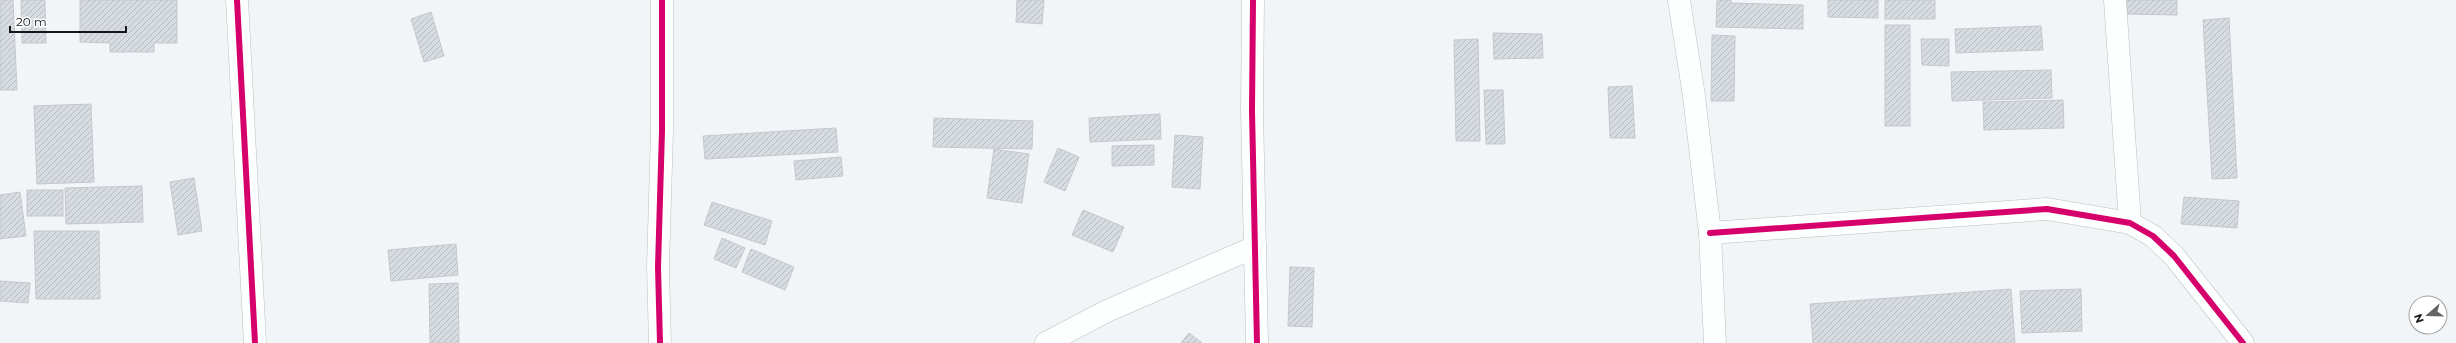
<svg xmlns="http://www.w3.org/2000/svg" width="2456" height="343" font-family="Montserrat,sans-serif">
  <defs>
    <pattern id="building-hatch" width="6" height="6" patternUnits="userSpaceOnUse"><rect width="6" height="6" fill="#d6dce2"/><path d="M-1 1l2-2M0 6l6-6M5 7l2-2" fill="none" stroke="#b7bcc1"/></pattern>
  </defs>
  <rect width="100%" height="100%" fill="#f2f5f8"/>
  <g fill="url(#building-hatch)" stroke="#c6c8ca">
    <path d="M0,0h13l4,90h-17z"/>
    <path d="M21,0h24l1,43h-24z"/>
    <path d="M80,0h97v43h-23v9h-44v-9l-30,-1z"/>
    <path d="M1017,0h27l-2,24 -26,-2z"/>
    <path d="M1717,0h14v3l72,2v24l-87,-2z"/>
    <path d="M1828,0h50v18l-50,-1z"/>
    <rect x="1885" y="0" width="50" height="19"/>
    <path d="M2127,0h50v15l-50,-1z"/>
    <path d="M431,12l13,44 -20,6 -13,-43z"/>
    <path d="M2229,18l8,160 -25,1 -9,-159z"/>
    <rect x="1885" y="25" width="25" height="101"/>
    <path d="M2041,26l2,24 -87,3 -1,-24z"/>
    <path d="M1493,33l49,1 1,24 -49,1z"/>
    <path d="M1712,35l23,1 -1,65h-23z"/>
    <path d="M1478,39l2,102h-24l-2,-101z"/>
    <path d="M1921,39h28v27l-27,-1z"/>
    <path d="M2051,70l1,28 -100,3 -1,-29z"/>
    <path d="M1632,86l3,52h-25l-2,-51z"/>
    <path d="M1484,90h19l2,54h-19z"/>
    <path d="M2063,100l1,28 -80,2 -1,-28z"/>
    <path d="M91,104l3,78 -57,2 -3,-78z"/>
    <path d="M1160,114l1,25 -71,3 -1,-24z"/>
    <path d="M934,118l99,3 -1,28 -99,-2z"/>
    <path d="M836,128l2,24 -133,7 -2,-23z"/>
    <path d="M1175,135l28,2 -3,52 -28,-2z"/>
    <path d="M1154,145v20l-42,1v-20z"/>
    <path d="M1058,148l21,9 -14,34 -21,-9z"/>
    <path d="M994,149l35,5 -7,49 -35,-5z"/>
    <path d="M841,157l2,19 -47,4 -2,-19z"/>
    <path d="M194,178l8,53 -24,4 -8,-53z"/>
    <path d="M142,186l1,36 -77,2 -1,-36z"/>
    <rect x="27" y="190" width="36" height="26"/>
    <path d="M20,192l6,44 -26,3v-44z"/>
    <path d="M2184,197l55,4 -2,27 -56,-4z"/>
    <path d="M712,202l60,19 -7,24 -61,-20z"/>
    <path d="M1083,210l41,17 -11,25 -41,-17z"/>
    <path d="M34,231h65l1,68h-64z"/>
    <path d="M722,238l23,10 -9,20 -22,-9z"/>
    <path d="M456,244l2,31 -67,6 -3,-31z"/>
    <path d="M751,249l43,18 -9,23 -43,-18z"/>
    <path d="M1290,267l24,1 -2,59 -24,-1z"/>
    <path d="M0,281l30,2 -2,20 -28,-2z"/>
    <path d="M458,283l1,60h-29l-1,-59z"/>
    <path d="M2011,289l4,54h-202l-3,-39z"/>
    <path d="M2081,289l1,42 -60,2 -2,-42z"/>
    <path d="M1189,333l13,10h-21z"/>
  </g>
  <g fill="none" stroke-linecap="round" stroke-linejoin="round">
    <defs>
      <g id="minor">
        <path d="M237,0l18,343"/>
        <path d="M1253,0l-1,111 5,232"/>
        <path d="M1679,0l15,96 16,137 5,110"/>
        <path d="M2115,0l15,223"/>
        <path d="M1710,233l337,-24 83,14 23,13 21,20 69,87"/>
        <path d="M660,343l-2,-76 4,-136v-131"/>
        <path d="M1046,343l61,-32 148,-64"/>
      </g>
    </defs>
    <use href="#minor" stroke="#bcbec0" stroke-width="23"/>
    <use href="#minor" stroke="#fdfefe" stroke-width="22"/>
    <defs>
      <g id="cycleway">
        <path d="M237,0l18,343"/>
        <path d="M1253,0l-1,111 5,232"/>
        <path d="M1710,233l337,-24 83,14 23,13 21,20 69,87"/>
        <path d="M660,343l-2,-76 4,-136v-131"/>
      </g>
    </defs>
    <use href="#cycleway" stroke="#fff" stroke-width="8"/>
    <use href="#cycleway" stroke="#d6006c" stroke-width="6"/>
  </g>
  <g transform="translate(2428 315) rotate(250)"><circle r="19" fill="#ffffff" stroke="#a1a2a3"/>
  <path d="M0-3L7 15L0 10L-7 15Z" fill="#626466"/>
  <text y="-6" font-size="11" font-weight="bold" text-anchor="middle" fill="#141618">N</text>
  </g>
  <path d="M10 26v6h116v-6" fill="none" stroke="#141618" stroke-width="2"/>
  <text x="16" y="26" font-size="12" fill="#141618" stroke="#ffffff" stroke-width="3" paint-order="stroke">20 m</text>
</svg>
